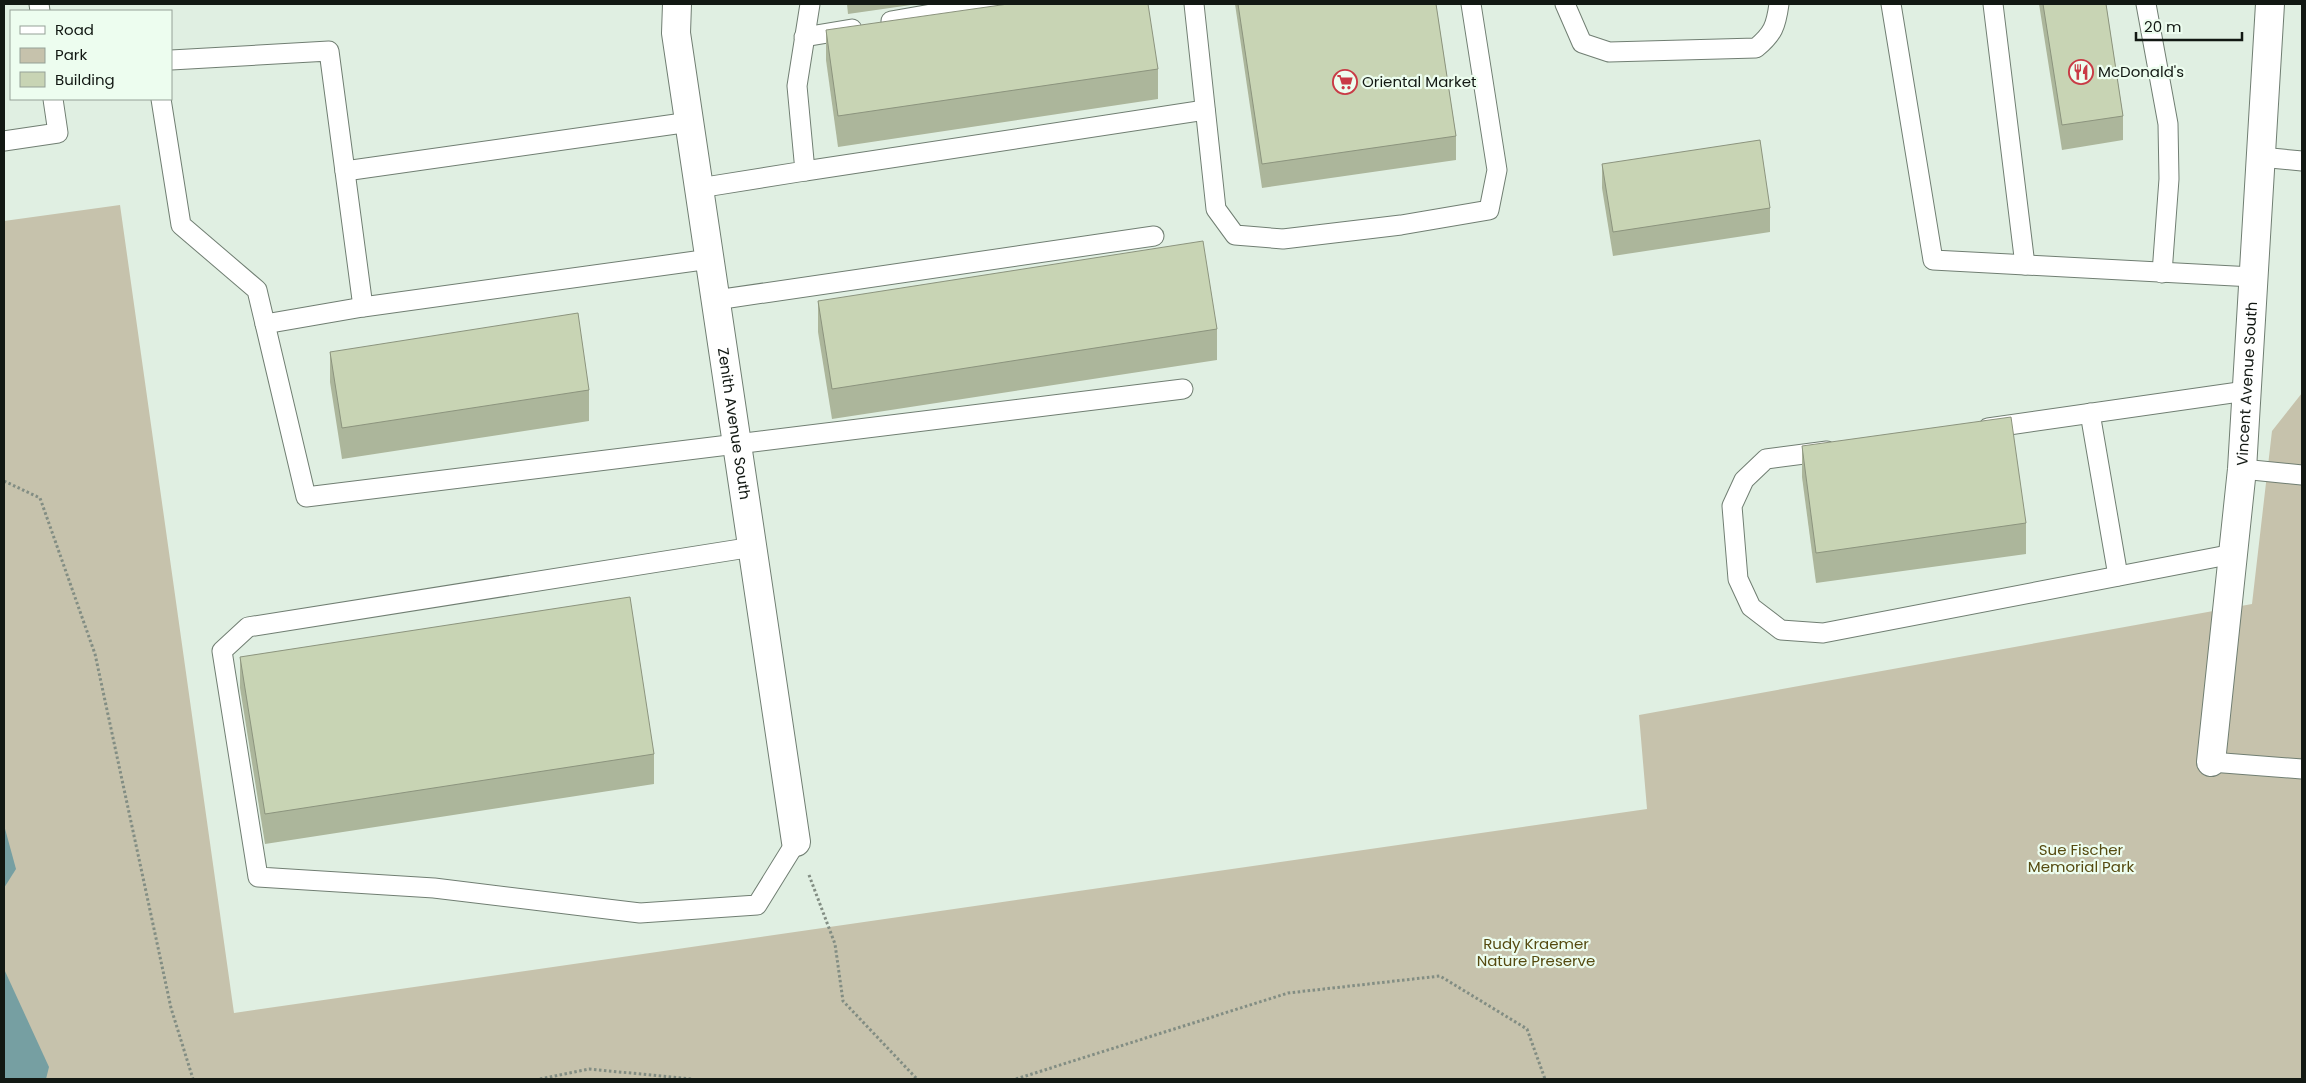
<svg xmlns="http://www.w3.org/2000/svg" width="2306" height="1083" font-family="Poppins,sans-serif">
  <rect width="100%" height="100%" fill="#e0efe2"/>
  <path fill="#c6c2ac" d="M120,205l114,808 1413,-204 -8,-94 613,-111 20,-173 30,-38v686h-2298v-858z"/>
  <g fill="#769fa2">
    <path d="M4,825l12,44 -12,19z"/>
    <path d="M4,969l45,98 -3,12h-42z"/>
  </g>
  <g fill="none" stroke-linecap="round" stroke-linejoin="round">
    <defs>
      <g id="lane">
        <path d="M39,4l1,7"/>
        <path d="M953,4l1,6 45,-6"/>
        <path d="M1194,4l22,205 19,26 48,4 118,-14 88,-15 8,-40 -26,-166"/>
        <path d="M1565,4l17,39 27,9 147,-4c17,-14 20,-22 23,-44"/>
        <path d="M1891,4l42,256 320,17"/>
        <path d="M1993,4l32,261"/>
        <path d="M2146,4l22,120 1,55 -7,94"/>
        <path d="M891,21l63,-11"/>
        <path d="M804,37l48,-8"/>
        <path d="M171,60l158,-9 34,256 347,-48"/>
        <path d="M161,99l20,126 76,65 49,207 877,-108"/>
        <path d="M4,141l54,-8 -5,-34"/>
        <path d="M2260,157l42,4"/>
        <path d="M345,171l345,-49"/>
        <path d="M805,171l400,-61"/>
        <path d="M699,188l106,-17 -8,-85 13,-82"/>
        <path d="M716,300l438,-64"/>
        <path d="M265,324l98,-17"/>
        <path d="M2090,413l28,163"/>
        <path d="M1988,428l258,-37"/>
        <path d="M1827,451l-61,8 -22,21 -12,26 6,73 13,28 30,23 42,3 410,-79"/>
        <path d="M2242,469l60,6"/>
        <path d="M753,547l-505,80 -26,24 36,226 176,11 206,25 117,-8 39,-63"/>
        <path d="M2211,762l91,7"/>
      </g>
      <g id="street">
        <path id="s1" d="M677,4l-1,29 120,809"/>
        <path id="s2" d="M2211,762l31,-293 28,-465"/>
      </g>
    </defs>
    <use href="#lane" stroke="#707e72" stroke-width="21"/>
    <use href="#street" stroke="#707e72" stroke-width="30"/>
    <g stroke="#828d83" stroke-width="3" stroke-dasharray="2.5 2.5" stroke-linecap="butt">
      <path d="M4,481l36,17 55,156 76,354 22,71"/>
      <path d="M809,875l26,69 8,57 74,78"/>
      <path d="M540,1079l49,-10 103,10"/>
      <path d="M1016,1079l272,-86 152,-17 87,53 18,50"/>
    </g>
    <use href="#lane" stroke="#fff" stroke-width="19"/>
    <use href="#street" stroke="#fff" stroke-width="28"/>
  </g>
  <g fill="#acb69b">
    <path d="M847,4h71l-70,10z"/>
    <path d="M1235,4h201l20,132v24l-194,28z"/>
    <path d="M2039,4h67l17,112v24l-61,10z"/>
    <path d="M826,30l332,39v30l-320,48 -12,-87z"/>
    <path d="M1602,164l168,44v24l-157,24 -11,-68z"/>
    <path d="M818,301l399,28v31l-385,59 -14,-87z"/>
    <path d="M330,352l259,38v31l-247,38 -12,-77z"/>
    <path d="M1802,446l224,77v31l-210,29 -14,-106z"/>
    <path d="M240,657l414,97v30l-389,60 -25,-156z"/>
  </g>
  <g fill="#c8d4b4" stroke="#8c947e">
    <path d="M1008,4h140l10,65 -320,47 -12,-86z"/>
    <path d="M1238,4h198l20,132 -194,28z"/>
    <path d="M2043,4h63l17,112 -61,9z"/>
    <path d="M1760,140l10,68 -157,24 -11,-68z"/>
    <path d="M1203,241l14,88 -385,60 -14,-88z"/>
    <path d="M578,313l11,77 -247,38 -12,-76z"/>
    <path d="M2011,417l15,106 -210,30 -14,-107z"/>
    <path d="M630,597l24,157 -389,60 -25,-157z"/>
  </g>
  <defs>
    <symbol id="restaurant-ring" viewBox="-11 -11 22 22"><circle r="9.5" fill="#edfdef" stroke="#c93a45" stroke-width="1.5"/><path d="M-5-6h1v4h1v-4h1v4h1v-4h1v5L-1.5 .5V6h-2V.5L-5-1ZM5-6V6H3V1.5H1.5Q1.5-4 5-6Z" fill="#c93a45"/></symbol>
    <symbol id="supermarket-ring" viewBox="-11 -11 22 22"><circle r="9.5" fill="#edfdef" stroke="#c93a45" stroke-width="1.5"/><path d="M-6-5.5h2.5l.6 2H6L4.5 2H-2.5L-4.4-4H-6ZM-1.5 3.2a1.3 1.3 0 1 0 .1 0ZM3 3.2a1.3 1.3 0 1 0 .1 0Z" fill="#c93a45"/></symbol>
  </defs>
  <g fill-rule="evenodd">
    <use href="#restaurant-ring" x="2067" y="58" width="28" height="28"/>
    <use href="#supermarket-ring" x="1331" y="68" width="28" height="28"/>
  </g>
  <g text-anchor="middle" stroke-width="4.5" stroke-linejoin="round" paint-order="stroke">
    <g font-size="15" fill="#121813" stroke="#edfdef" text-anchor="start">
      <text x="2098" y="77">McDonald's</text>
      <text x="1362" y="87">Oriental Market</text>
    </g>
    <g font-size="15" fill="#121813" stroke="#edfdef">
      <text dy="5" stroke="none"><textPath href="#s2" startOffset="380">Vincent Avenue South</textPath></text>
      <text dy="5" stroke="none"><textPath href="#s1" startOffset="424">Zenith Avenue South</textPath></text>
    </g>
    <g font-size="15" fill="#554a10" stroke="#edfdef">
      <text x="2081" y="855">Sue Fischer<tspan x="2081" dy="17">Memorial Park</tspan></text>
      <text x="1536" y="949">Rudy Kraemer<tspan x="1536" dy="17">Nature Preserve</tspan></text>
    </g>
  </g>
  <rect width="2306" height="1083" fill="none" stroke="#121813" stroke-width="10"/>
  <rect x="10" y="10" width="162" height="90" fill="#edfdef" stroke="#95a197"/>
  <rect x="20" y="26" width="25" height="8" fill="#ffffff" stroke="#95a197"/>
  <text x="55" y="35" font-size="15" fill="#121813">Road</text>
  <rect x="20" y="48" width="25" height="15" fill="#c6c2ac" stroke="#95a197"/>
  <text x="55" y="60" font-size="15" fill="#121813">Park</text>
  <rect x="20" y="72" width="25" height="15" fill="#c8d4b4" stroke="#95a197"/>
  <text x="55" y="85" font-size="15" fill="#121813">Building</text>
  <path d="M2136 32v8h106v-8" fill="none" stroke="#121813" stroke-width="2.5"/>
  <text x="2144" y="32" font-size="15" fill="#121813" stroke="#edfdef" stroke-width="4" paint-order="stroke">20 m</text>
</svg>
